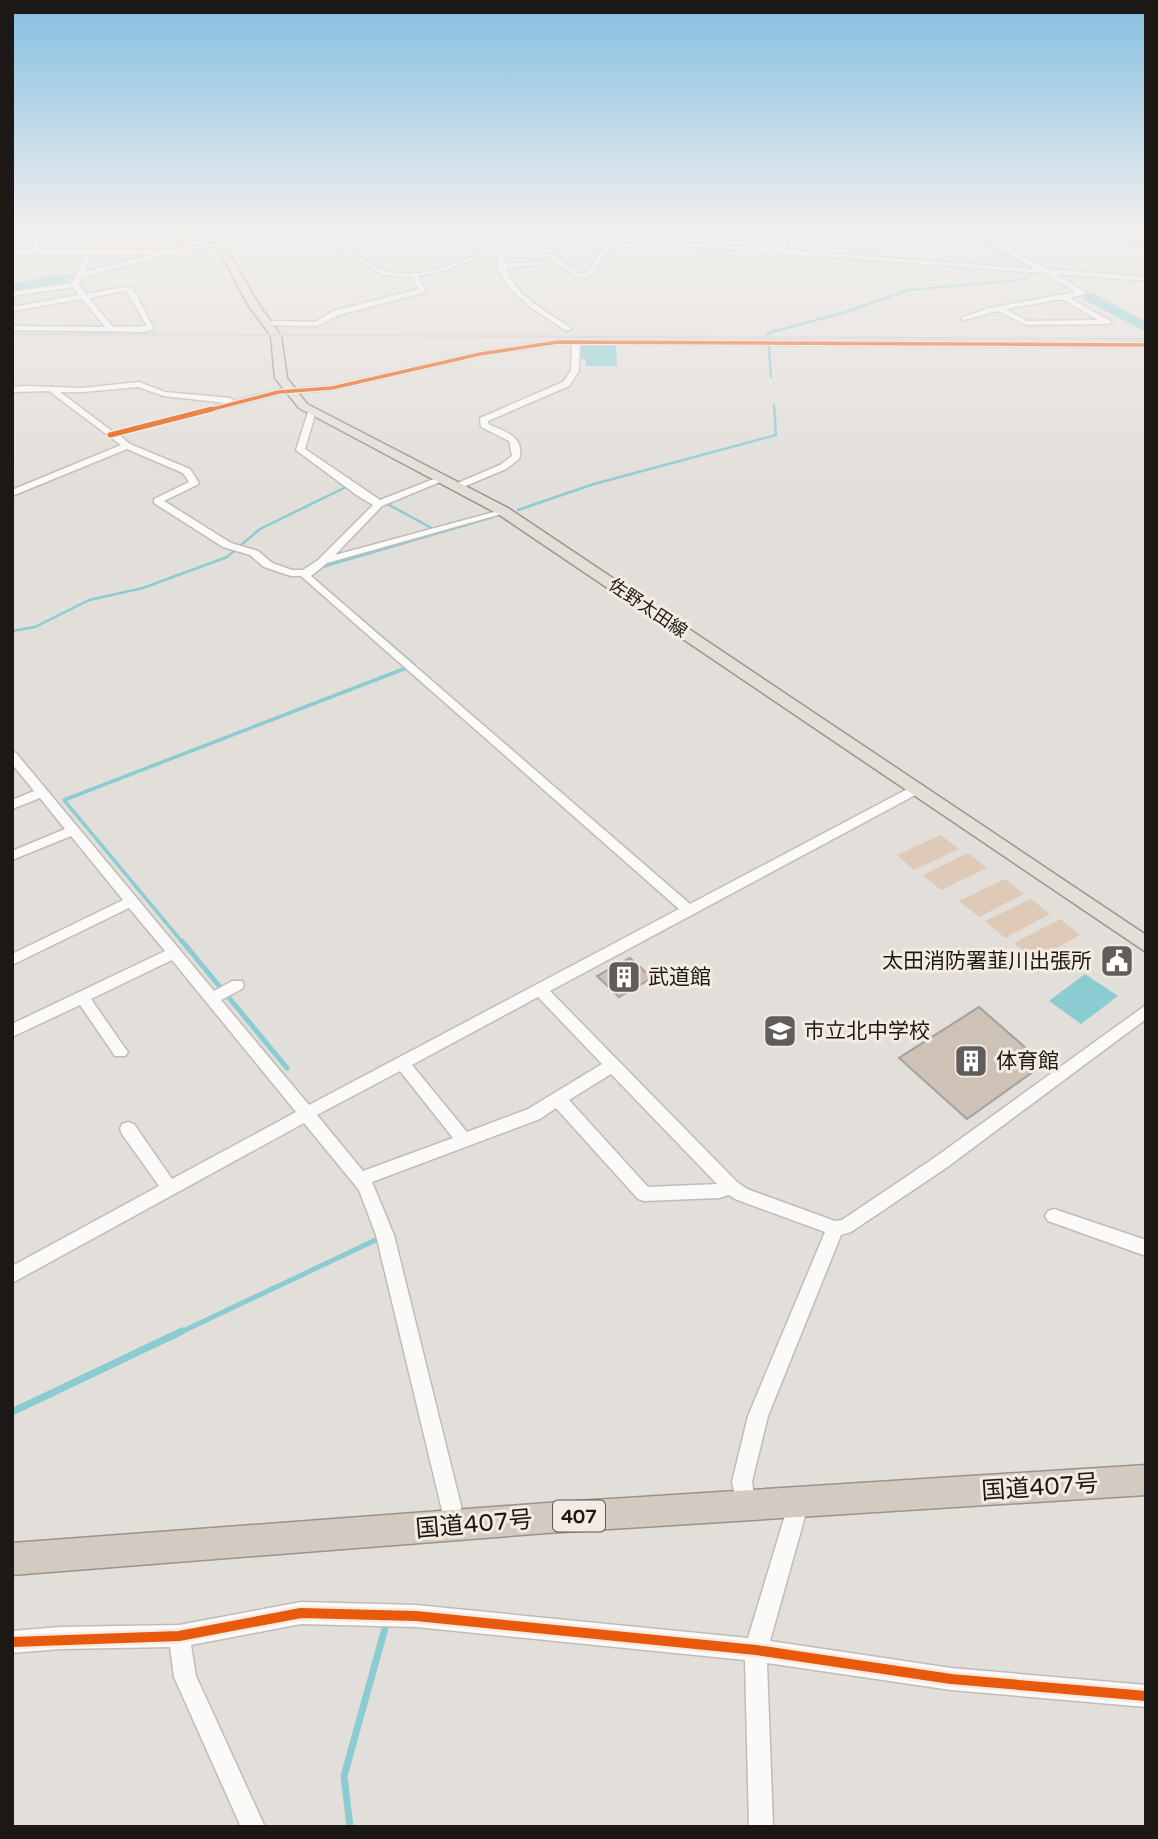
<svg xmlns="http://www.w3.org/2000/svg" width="1158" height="1839" font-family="'Varela Round','Noto Sans JP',sans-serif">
  <rect width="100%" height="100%" fill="#e2deda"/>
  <g fill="#decab6">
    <path d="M199,234l-11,12 -115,3 41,-11 14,2z"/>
    <path d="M941,835l18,14 -45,21 -17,-15z"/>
    <path d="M968,853l19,15 -46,22 -18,-15z"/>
    <path d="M1005,879l19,15 -45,23 -20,-16z"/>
    <path d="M1031,899l19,15 -45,24 -20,-17z"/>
    <path d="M1060,919l20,16 -45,25 -21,-17z"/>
  </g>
  <g fill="#8bccd3">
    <path d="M55,275h18l-9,10 -52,7v-8z"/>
    <path d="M616,344l1,22h-31v-7h-5v-13z"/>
    <path d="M1085,974l33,22 -37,28 -32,-23z"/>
  </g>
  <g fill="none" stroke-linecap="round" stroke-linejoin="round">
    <g stroke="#8bccd3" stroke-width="2.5">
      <path d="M1095,235l10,9 41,3"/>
      <path d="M12,250h38"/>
      <path d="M129,250l57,-3 60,-15"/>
      <path d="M771,377l-3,-44 78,-21 62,-22 112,-10 16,-8"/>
      <path d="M371,495l66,36"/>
      <path d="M518,510l76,-26 182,-49 -2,-30"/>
      <path d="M319,568l174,-51"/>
      <path d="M354,613l34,29"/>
      <path d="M12,631l23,-4 54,-27 54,-12 84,-31 33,-28 84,-41"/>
    </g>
    <path stroke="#8bccd3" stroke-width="3.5" d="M183,943l-119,-143 350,-135 -28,-24"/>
    <g stroke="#8bccd3" stroke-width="5">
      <path d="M182,941l105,127"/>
      <path d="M179,1333l203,-96"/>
    </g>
    <g stroke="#8bccd3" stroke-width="7">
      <path d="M12,1412l170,-81"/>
      <path d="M350,1827l-6,-51 43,-155"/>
    </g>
    <g fill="#8bccd3" fill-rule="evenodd">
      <path d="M964,232h15l54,30 -11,3z"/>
      <path d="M1083,293h10l53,29v10l-63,-33z"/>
    </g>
  </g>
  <g fill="#cec2b6" stroke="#a4a09e" stroke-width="2">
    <path d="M630,958l22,20 -33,19 -22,-21z"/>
    <path d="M979,1007l65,57 -77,55 -68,-61z"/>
  </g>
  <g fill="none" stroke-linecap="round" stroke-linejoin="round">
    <defs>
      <g id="minor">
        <path d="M31,232h13l-11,3 8,15h129l50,-8 3,2 -53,10 -88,23 -3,8 7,9 39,-7 8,2 21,40 -11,3 -131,-2v-4l93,1 -23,-28 -70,12v-4l67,-12 -6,-8 -61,9v-4l60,-9 14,-29h-74v-4h22l-8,-16zM92,254h62l-70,18zM124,291l3,1 20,34 -34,1 -24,-29z"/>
        <path d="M212,232h18l-16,3z"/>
        <path d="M315,232h7c15,9 52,37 66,40 35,9 75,-13 107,-24l-30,-16h8l12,6 41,-6 -35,9 12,6 1,6 49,1 25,19 8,1 23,-34 -46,-8 215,17 9,-17h6l-8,18 250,19 -62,-37h7l67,37 99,8v4l-91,-7 32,19 -17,5 42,24 -4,2 -82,1 -28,-14 -34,9 -4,-2 29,-10 87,-16 -32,-19 -429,-32 -27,37 -14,-2 -25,-19h-45l1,7 40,-3 -2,3 -37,4c9,28 41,44 64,59l1,2 -4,2 -37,-24 -21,-19 -12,-21 1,-16 -53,19 -27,6 8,16 -87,23 -22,11 -53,-1v-4h3l49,1 17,-11 86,-22 -7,-12 -30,-2zM1062,299l36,21 -71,1 -21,-12z"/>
        <path d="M558,340l588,3v4l-566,-3 -1,27 -10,15 -81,35v3c16,7 38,13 31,35l-13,10 -50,21 -5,-3 2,-2 47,-20 12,-9 -3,-15 -28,-14 -1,-9 83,-36 8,-11 1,-27h-14l-78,12 -148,34 -53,4 -160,41 11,9 60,25 9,14 -2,2 -33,16 67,42 27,8 14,12 20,7h11l15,-10 55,-55 -15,-9 -62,-46 13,-41 7,2 -11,38 75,51 59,-23 8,2 -65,27 -47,49 170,-46v4l-178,50 -16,13 379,328 223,-118h8l2,3 -2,3 -371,199 187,191 10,7 88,32 7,-1 92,-62 212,-153v14l-200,149 -95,64 -10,3 -73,181 -16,66 4,24 -3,7 -7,3 -7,-3 -7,-31 16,-66 77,-184 -90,-33 -6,-4 -10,3 -75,3 -6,-2 -82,-91 -16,11 -168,63 22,53 67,271 2,21 -3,7 -7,3 -7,-3 -5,-28 -65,-271 -17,-45 -55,-67 -292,160v-17l147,-80 -37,-52 -2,-5 2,-5 6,-2 6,2 38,55 124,-67 -124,-152 -81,39 34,49 3,4 -3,4h-10l-35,-51 -68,32v-13l153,-73 -36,-43 -117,57v-11l111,-54 -52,-64 -59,24v-9l53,-22 -25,-31 -28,11v-9l22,-9 -22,-27v-12l4,1 198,238 18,-10h10l2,4 -2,4 -21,11 88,105 370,-196 -378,-333h-10l-27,-9 -14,-12 -27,-8 -69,-44v-4l35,-17 -6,-9 -56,-24 -115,47v-6l109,-45 -72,-54 -37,1v-5l14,-1 56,2 57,-6 26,10 65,6 4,3 45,-11 53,-4 148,-34zM138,387l26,9 62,7 -113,29 -53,-40h22zM538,997l64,67 -74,45 -61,23 -55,-67zM400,1071l53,67 -90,33 -46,-56zM611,1074l106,110 -69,3 -79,-87z"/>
        <path d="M1054,1209l92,31v16l-98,-35 -3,-5 3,-5z"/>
        <path d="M799,1492l7,3 3,7 -39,139 181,27 195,17v22l-195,-17 -184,-27 6,164h-24l-4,-167 -329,-33 -115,-3 -110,21 5,31 69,151h-24l-67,-150 -4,-30 -110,2 -48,4v-22l48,-4 119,-2 122,-23 115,3 332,33 41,-136 3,-7z"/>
      </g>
      <path id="major" d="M209,232h8l42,73 22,31 6,42 20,26 201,104 638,427v17l-648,-438 -199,-106 -24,-30 -4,-42 -22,-30z"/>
      <path id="highway" d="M1146,1465v30l-599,38 -535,42v-32l535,-40z"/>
    </defs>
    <use href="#minor" stroke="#bfbcb8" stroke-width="3"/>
    <use href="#major" stroke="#9c9288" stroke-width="3"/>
    <use href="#highway" stroke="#9c9288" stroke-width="3"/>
    <use href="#minor" fill="#fbfaf9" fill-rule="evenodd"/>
    <use href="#major" fill="#e3ded8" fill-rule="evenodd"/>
    <use href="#highway" fill="#d3cbc2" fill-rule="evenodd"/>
    <path stroke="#d0d0ce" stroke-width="2.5" d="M12,334l1134,5"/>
    <defs>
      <path id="cycleway-far2" d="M205,411l74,-19 53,-4 148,-34 78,-12 588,3"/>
      <path id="cycleway-far1" d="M110,435l102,-26"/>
      <path id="cycleway" d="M12,1642l167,-6 122,-23 115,3 340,34 195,29 195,17"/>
    </defs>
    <use href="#cycleway-far2" stroke="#f4ebe3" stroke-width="6"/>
    <use href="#cycleway-far1" stroke="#f4ebe3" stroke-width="8"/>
    <use href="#cycleway" stroke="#f4ebe3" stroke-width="15"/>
    <use href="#cycleway-far2" stroke="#e8590c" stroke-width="3.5"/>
    <use href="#cycleway-far1" stroke="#e8590c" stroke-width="5"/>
    <use href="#cycleway" stroke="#e8590c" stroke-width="10"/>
  </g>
  <linearGradient id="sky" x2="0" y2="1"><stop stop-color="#83bee0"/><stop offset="0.47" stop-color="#f2f0ee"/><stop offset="1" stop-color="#f2f0ee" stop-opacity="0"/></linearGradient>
  <rect width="1158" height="489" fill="url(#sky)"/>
  <defs>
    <symbol id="civic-square" viewBox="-11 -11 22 22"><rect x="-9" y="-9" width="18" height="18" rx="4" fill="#615d5a" stroke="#f4ebe3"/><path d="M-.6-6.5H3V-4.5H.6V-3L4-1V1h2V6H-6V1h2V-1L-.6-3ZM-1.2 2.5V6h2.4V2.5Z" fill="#fff"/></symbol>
    <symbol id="building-square" viewBox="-11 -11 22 22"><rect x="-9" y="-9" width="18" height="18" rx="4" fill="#615d5a" stroke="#f4ebe3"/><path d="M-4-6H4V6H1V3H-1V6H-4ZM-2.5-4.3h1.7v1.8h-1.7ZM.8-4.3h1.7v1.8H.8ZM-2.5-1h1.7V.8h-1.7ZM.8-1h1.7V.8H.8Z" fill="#fff"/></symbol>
    <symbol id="school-square" viewBox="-11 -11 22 22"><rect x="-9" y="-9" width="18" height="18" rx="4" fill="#615d5a" stroke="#f4ebe3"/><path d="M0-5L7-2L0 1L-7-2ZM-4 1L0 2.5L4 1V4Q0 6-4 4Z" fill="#fff"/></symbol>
  </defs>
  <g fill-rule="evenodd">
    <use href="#civic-square" x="1098" y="942" width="38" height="38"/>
    <use href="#building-square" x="605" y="958" width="38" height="38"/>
    <use href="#school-square" x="761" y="1012" width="38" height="38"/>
    <use href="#building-square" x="952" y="1042" width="38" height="38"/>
  </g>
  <g text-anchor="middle" stroke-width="6" stroke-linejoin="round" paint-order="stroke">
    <g font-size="18" fill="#1b1815" stroke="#f4ebe3">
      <text transform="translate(648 608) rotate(34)" y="6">佐野太田線</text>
    </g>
    <rect fill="#f4ebe3" stroke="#5c5753" stroke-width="2" x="553" y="1500.5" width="52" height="31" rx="5"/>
    <g font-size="19" font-weight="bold" fill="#1b1815">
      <text x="579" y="1523">407</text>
    </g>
    <g font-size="21" fill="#1b1815" stroke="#f4ebe3" text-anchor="start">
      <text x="1092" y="968" text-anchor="end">太田消防署韮川出張所</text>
      <text x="648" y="984">武道館</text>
      <text x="804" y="1038">市立北中学校</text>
      <text x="996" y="1068">体育館</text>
    </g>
    <g font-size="24" fill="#1b1815" stroke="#f4ebe3">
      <text transform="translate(1040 1487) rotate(-4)" y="8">国道407号</text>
      <text transform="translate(474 1524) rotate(-5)" y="8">国道407号</text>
    </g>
  </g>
  <rect width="1158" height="1839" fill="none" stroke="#1b1815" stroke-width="28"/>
</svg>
